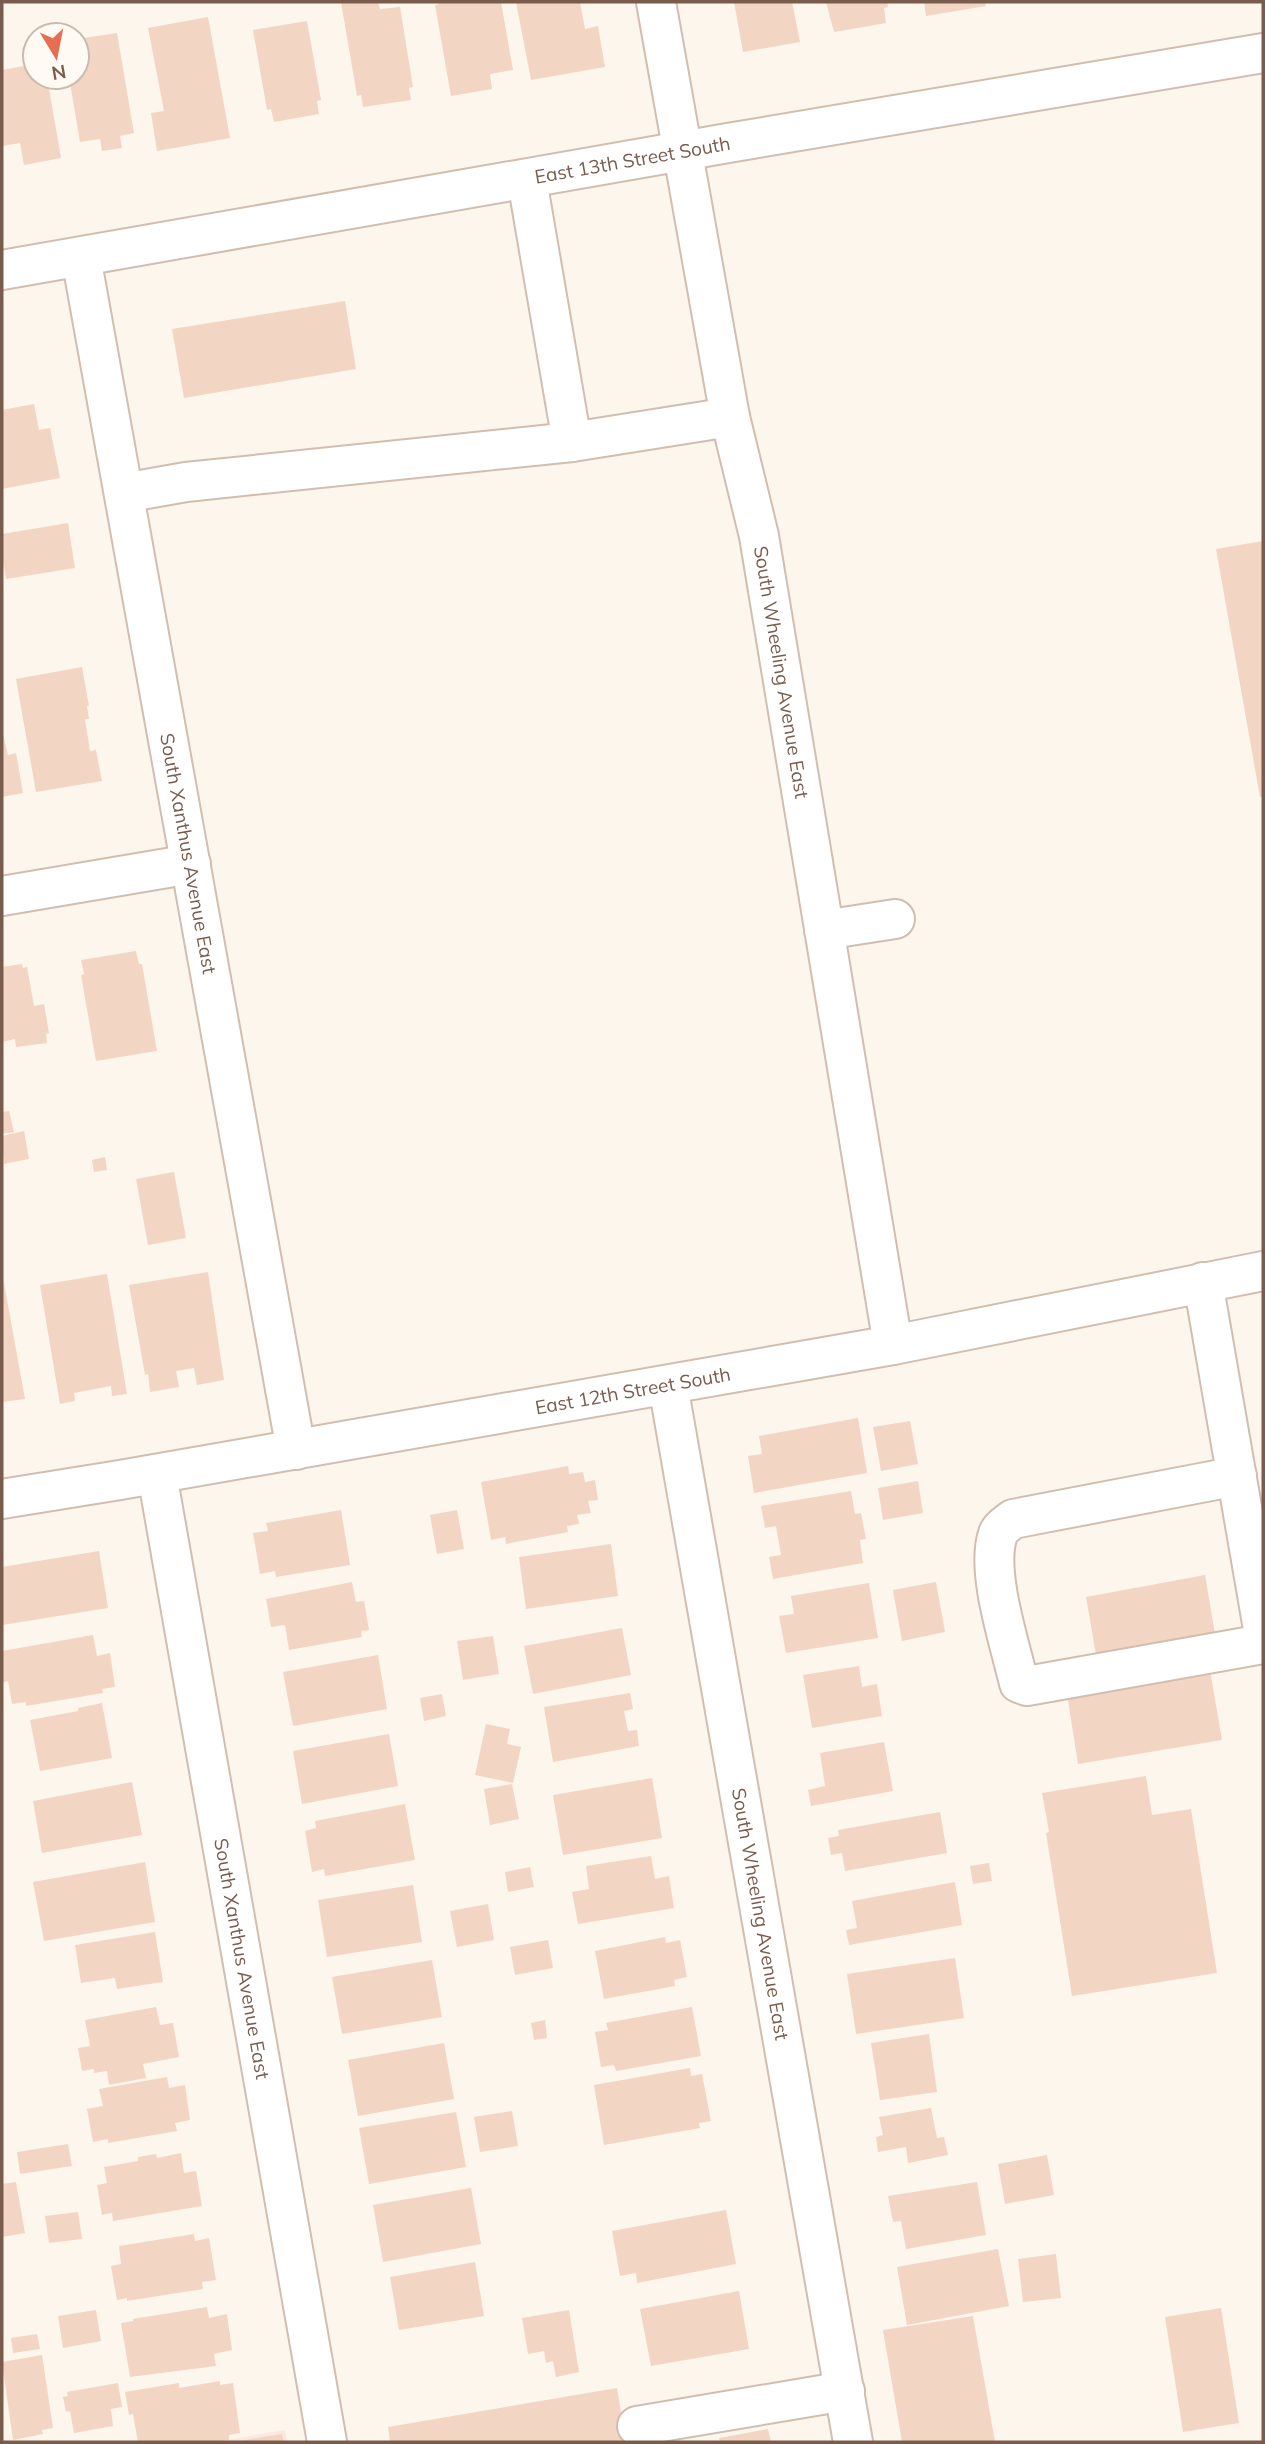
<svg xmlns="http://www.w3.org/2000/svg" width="1265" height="2444" font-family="Mulish,sans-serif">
  <rect width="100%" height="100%" fill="#fdf6ec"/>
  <path fill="#fde8e0" d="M285,2430l2,12h-72z"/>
  <g fill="#f3d5c3">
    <path d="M341,2h37l2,7 20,-2 13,80 -4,1 2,12 -48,7 -2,-12 -4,1z"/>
    <path d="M439,2h62l12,68 -23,4 2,15 -41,7 -16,-91 4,-1z"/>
    <path d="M516,2h64l5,27 13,-3 7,41 -74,13z"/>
    <path d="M734,2h58l8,40 -57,10z"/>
    <path d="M826,2h61l1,5 -4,1 2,15 -52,9z"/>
    <path d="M924,2h61l1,4 -60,10z"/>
    <path d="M208,17l22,121 -73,13 -6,-38 13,-2 -16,-83z"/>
    <path d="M307,21l14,79 -4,1 2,13 -45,8 -3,-13 -4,1 -14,-80z"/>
    <path d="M117,33l17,100 -14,3 2,12 -20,3 -2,-12 -20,3 -11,-65h8v-38z"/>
    <path d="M35,64v13h12l14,81 -37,7 -4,-22 -18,3v-76z"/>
    <path d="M345,301l11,68 -172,29 -12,-69z"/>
    <path d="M34,404l5,26 11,-2 10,50 -58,11v-79z"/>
    <path d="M68,523l7,45 -69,11 -4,-25v-20z"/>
    <path d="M1263,541v256h-3l-44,-248z"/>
    <path d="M82,667l7,39h-2l2,13h-4l5,32 6,-1 6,31 -66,11 -20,-113z"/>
    <path d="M2,730l6,25 8,-2 7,40 -21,4z"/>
    <path d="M136,951l3,13h3l15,87 -61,10 -15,-86 3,-1 -3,-14z"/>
    <path d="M22,964l1,4 4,-1 7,39 10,-2 5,29 -3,1 1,9 -31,4 -1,-8 -13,3v-75z"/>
    <path d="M9,1111l5,21 -12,2v-22z"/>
    <path d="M24,1131l5,28 -25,5 -2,-28z"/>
    <path d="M105,1157l2,13 -13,2 -2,-12z"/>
    <path d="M174,1172l12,66 -38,7 -12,-66z"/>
    <path d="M2,1272l23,127 -23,3z"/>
    <path d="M208,1272l16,108 -27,5 -3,-17 -18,3 3,16 -29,5 -2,-18 -3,1 -16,-90z"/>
    <path d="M107,1274l20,120 -15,2 -1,-10 -37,7 1,8 -15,3 -20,-119z"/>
    <path d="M858,1418l9,55 -113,20 -6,-37 14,-2 -3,-18z"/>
    <path d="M910,1421l8,43 -37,7 -8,-44z"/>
    <path d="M568,1466l1,8 14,-2 2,10 10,-2 3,20 -10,1 3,12 -14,2 2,9 -12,2 1,6 -62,12 -1,-7 -14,3 -10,-58z"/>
    <path d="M918,1481l5,32 -40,7 -5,-32z"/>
    <path d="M851,1491l4,23 6,-1 5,26 -6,1 3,23 -90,16 -4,-22 12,-2 -5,-29 -11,2 -4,-22z"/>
    <path d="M341,1510l9,55 -74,12 -1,-6 -15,3 -7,-41 15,-2 -2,-8z"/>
    <path d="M457,1510l7,39 -27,5 -7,-39z"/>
    <path d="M611,1544l7,52 -92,13 -7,-52z"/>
    <path d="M99,1551l9,57 -106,17v-58z"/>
    <path d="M1205,1575l10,59 -119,21 -10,-58z"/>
    <path d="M352,1582l4,20 8,-1 5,29 -8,1 1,6 -73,13 -4,-25 -14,2 -5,-28z"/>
    <path d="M936,1582l9,50 -43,9 -9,-51z"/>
    <path d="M869,1583l9,55 -92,15 -7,-37 15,-2 -3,-18z"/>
    <path d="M622,1628l9,47 -98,19 -9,-48z"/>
    <path d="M93,1635l4,21 13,-3 5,34 -13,2 1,4 -77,13v-4l-14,2 -4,-23 -6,2v-32z"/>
    <path d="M493,1636l6,38 -36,6 -6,-39z"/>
    <path d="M378,1655l9,54 -94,17 -10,-54z"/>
    <path d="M859,1666l3,21 15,-3 5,32 -70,12 -9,-53z"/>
    <path d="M1210,1670l12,70 -144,24 -11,-70z"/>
    <path d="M630,1693l3,16 -9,2 4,20 9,-1 2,16 -86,16 -9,-55z"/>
    <path d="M442,1694l4,22 -22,5 -4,-23z"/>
    <path d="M102,1703l10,55 -72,13 -10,-51 48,-9v-3z"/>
    <path d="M486,1724l24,5 -3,15 14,3 -8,36 -38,-8z"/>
    <path d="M389,1734l9,52 -96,18 -9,-53z"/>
    <path d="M884,1742l9,49 -82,15 -3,-16 17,-4 -5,-33z"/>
    <path d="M1146,1776l6,39 39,-6 26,164 -145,23 -26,-163 3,-1 -7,-39z"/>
    <path d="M652,1778l10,60 -99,17 -10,-60z"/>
    <path d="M132,1782l10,53 -100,18 -9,-52z"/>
    <path d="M512,1784l7,35 -29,6 -6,-36z"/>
    <path d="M405,1804l10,56 -90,16 -1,-7 -12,3 -7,-41 11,-3 -1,-7z"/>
    <path d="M940,1812l7,41 -102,18 -3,-18 -11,2 -3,-17 11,-2 -1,-6z"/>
    <path d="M651,1856l4,23 14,-3 5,32 -96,16 -6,-32 17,-3 -3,-23z"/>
    <path d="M145,1862l10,60 -111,19 -11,-59z"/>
    <path d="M989,1863l3,18 -19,3 -3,-18z"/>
    <path d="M530,1867l4,20 -26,5 -3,-20z"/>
    <path d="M955,1882l7,43 -113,20 -3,-15 11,-2 -5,-27z"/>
    <path d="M413,1885l9,57 -95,15 -9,-57z"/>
    <path d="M488,1904l6,36 -37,7 -7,-36z"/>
    <path d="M155,1932l8,50 -46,7 -2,-11 -34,5 -6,-38z"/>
    <path d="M665,1937l1,6 14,-3 7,37 -13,3 1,6 -71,13 -9,-48z"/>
    <path d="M548,1940l5,28 -38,7 -5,-28z"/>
    <path d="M955,1958l9,60 -108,16 -9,-60z"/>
    <path d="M432,1960l10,57 -100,17 -10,-57z"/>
    <path d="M156,2007l4,18 13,-2 6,34 -36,7 3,14 -37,7 -2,-14 -13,2v-4l-12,2 -4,-23 12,-2 -5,-26z"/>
    <path d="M692,2007l9,49 -85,15 -2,-6 -13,2 -6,-35 13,-2 -2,-7z"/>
    <path d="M545,2020l2,18 -13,2 -3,-17z"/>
    <path d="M929,2034l8,58 -57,8 -9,-57z"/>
    <path d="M444,2043l10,56 -96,17 -10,-56z"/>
    <path d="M690,2068l1,8 11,-2 9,47 -12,2 1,5 -96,17 -10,-60z"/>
    <path d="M167,2077l2,11 16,-3 5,35 -15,3 2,8 -69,12v-4l-15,3 -6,-33 16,-3 -4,-17z"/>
    <path d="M931,2108l6,30 7,-1 4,18 -40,8 -2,-16 -28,5 -2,-15 7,-2 -4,-18z"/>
    <path d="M512,2111l6,35 -38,6 -6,-35z"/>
    <path d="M456,2112l10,55 -97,17 -10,-56z"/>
    <path d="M68,2144l4,22 -52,8 -3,-22z"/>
    <path d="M181,2153l3,20 12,-2 6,35 -89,15 -1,-8 -10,2 -5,-30 10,-2 -3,-16 34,-6v-4l18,-3 1,4z"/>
    <path d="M1047,2155l7,40 -49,9 -7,-40z"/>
    <path d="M16,2182l9,51 -23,4v-53z"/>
    <path d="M977,2182l9,53 -80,14 -5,-28 -8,1 -5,-26z"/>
    <path d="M471,2188l10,56 -98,18 -10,-57z"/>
    <path d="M726,2210l10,54 -99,19 -1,-10 -16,3 -8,-45z"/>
    <path d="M78,2212l4,27 -33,4 -4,-27z"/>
    <path d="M194,2234l1,7 14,-3 7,42 -14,2 1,7 -76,12v-3l-10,2 -6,-34 10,-2 -2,-18z"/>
    <path d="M998,2249l11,57 -102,19 -10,-58z"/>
    <path d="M1056,2254l5,44 -38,4 -5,-43z"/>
    <path d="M475,2262l9,54 -85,14 -9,-53z"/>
    <path d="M739,2291l10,58 -98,17 -11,-57z"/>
    <path d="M207,2307l2,11 18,-4 5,36 -18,4 2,12 -86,11 -9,-54 12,-2v-2z"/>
    <path d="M1221,2308l18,115 -56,9 -18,-115z"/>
    <path d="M96,2310l5,31 -38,7 -5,-32z"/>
    <path d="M569,2310l10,62 -23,5 -3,-16 -7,2 -2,-12 -16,3 -6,-36z"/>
    <path d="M973,2316l22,126h-93l-19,-112z"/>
    <path d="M37,2334l3,15 -27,4 -2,-15z"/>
    <path d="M42,2355l11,73 -11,2 1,4 -30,6 -11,-78z"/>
    <path d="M220,2381v4l13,-2 7,50 -11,2v5l-12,2h-79l-5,-28 -4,1 -4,-23 54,-9v5z"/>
    <path d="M118,2383l4,24 -11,2 2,17 -39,7 -4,-22 -4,1 -3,-15 5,-1 -1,-4z"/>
    <path d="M617,2388l9,54h-236l-2,-15z"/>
    <path d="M768,2429l3,13h-51l-1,-4z"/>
    <path d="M282,2434l2,8h-45v-1z"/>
  </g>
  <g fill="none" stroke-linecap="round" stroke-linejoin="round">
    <defs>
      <g id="minor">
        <path id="s1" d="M656,2l74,415 29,119 134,809"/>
        <path d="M527,180l45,262 158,-25"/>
        <path id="s2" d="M81,257l215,1193"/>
        <path id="s3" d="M2,270l726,-127 535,-90"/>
        <path d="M124,493l62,-11 386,-40"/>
        <path d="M2,896l189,-32"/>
        <path d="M824,930l71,-11"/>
        <path d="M1203,1282l60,347"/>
        <path id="s4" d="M668,1385l185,1057"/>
        <path id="s5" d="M157,1474l170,968"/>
        <path d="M1237,1476l-224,43c-5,4 -13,9 -15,15 -13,37 12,110 21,149l8,3 236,-42"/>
        <path id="s6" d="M2,1499l118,-19 773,-135 370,-74"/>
        <path d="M637,2426l208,-35"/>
      </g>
    </defs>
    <use href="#minor" stroke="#d1beb0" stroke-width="42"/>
    <use href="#minor" stroke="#fff" stroke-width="38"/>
  </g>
  <g text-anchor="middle" stroke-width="5" stroke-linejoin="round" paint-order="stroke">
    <g font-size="19" fill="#7a5c4d" stroke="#fffaf3">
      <text dy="7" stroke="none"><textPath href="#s3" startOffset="640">East 13th Street South</textPath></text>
      <text dy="7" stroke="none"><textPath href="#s1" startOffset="682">South Wheeling Avenue East</textPath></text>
      <text dy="7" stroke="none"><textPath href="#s2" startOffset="606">South Xanthus Avenue East</textPath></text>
      <text dy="7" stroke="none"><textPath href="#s6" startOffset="640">East 12th Street South</textPath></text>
      <text dy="7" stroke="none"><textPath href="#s4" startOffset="537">South Wheeling Avenue East</textPath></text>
      <text dy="7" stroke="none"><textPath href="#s5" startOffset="492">South Xanthus Avenue East</textPath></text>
    </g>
  </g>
  <rect width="1265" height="2444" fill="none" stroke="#7a5c4d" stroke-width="7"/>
  <g transform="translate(56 56) rotate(170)"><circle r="33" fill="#fffaf3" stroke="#cabbb1" stroke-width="2"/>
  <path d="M0-5L12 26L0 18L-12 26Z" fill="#e76f51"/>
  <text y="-10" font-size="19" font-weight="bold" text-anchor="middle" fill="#7a5c4d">N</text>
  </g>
</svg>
